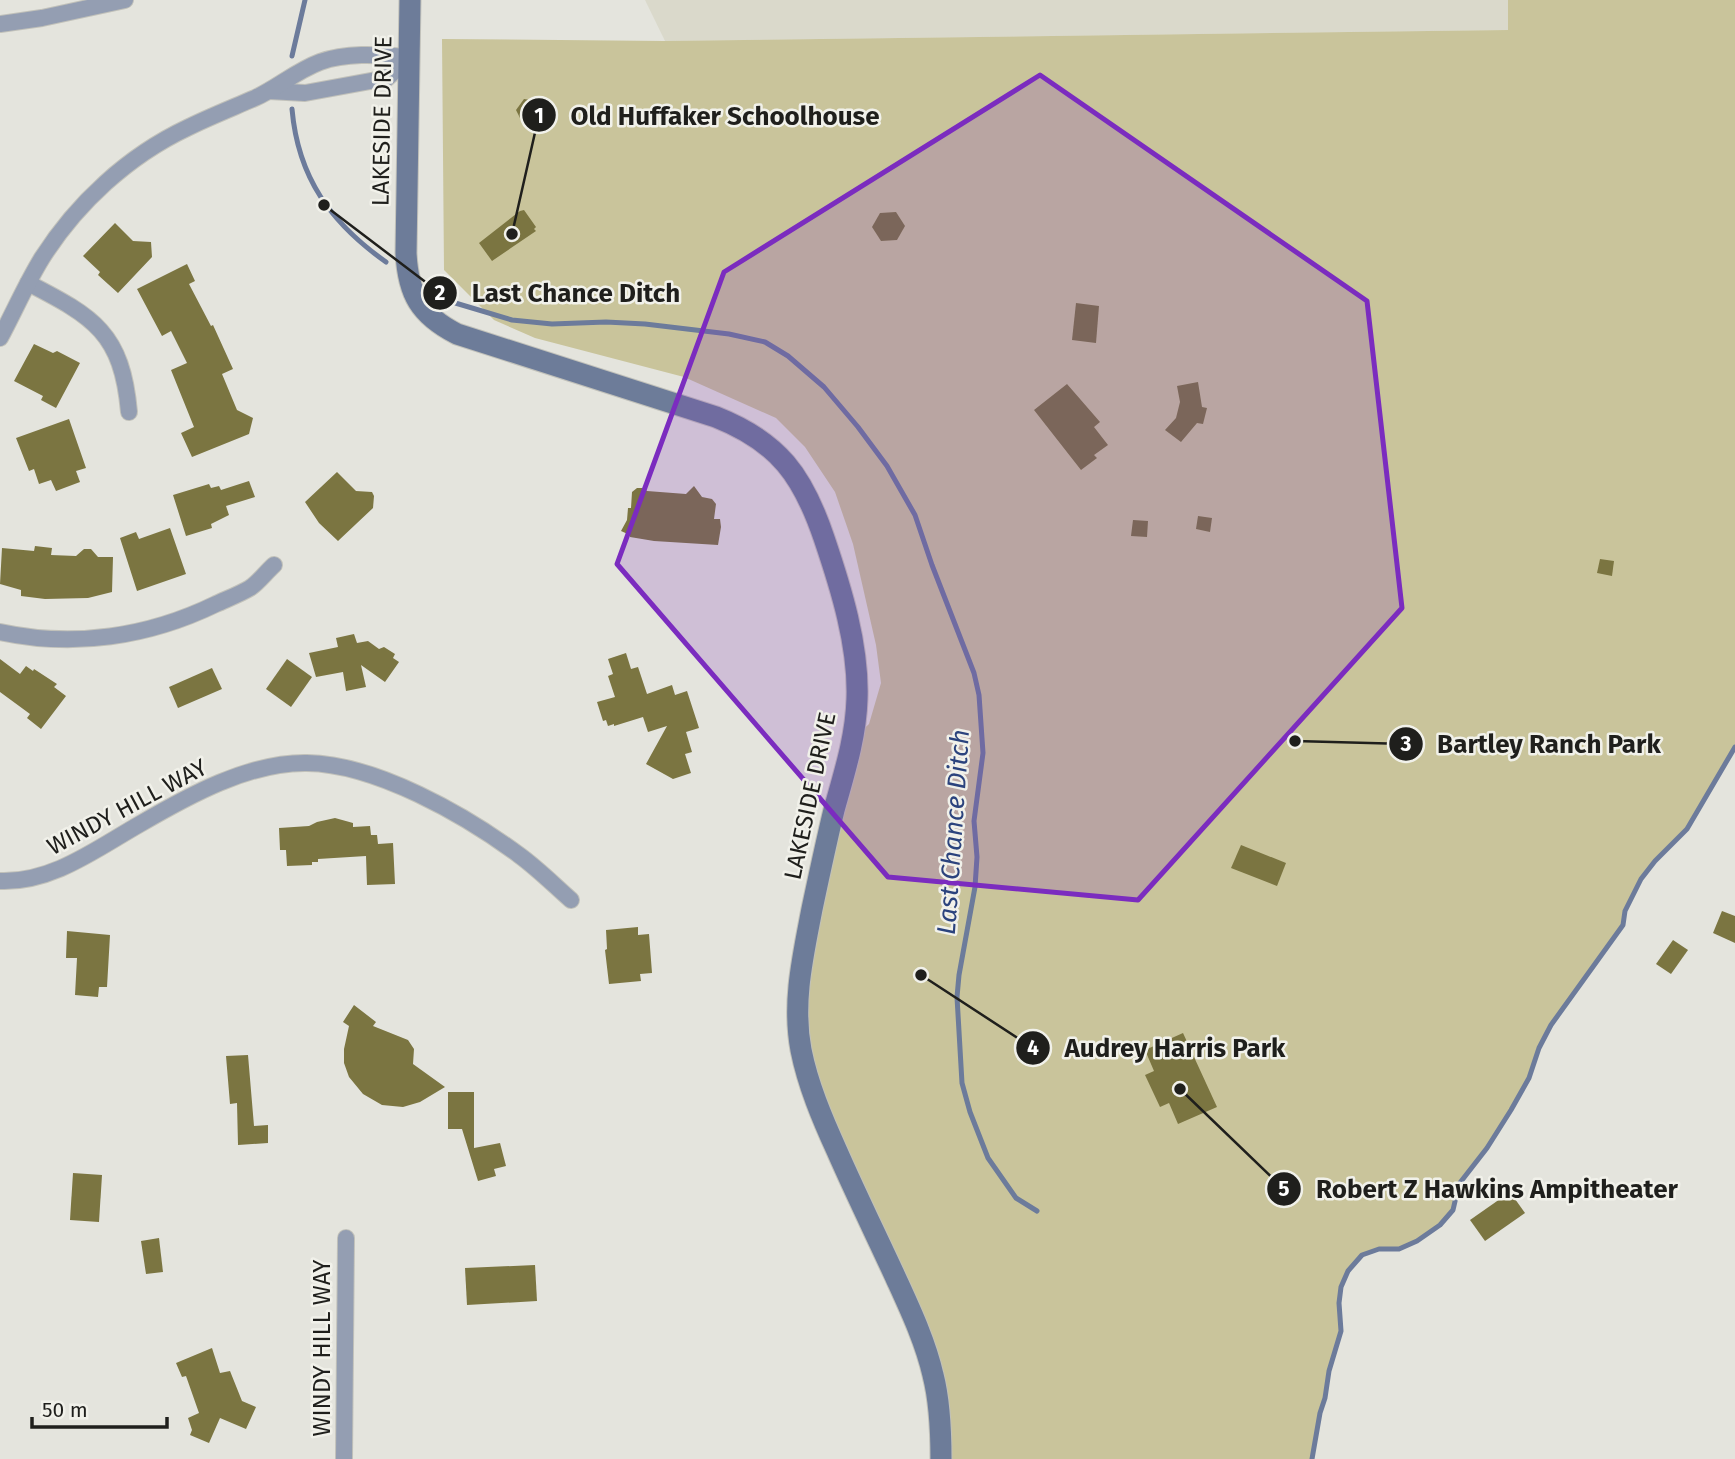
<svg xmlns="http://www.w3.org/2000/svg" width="1735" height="1459" font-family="'Fira Sans',sans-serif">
  <rect width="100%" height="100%" fill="#e4e4dd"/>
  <path fill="#dad9cb" d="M645,0h863v30l-843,11z"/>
  <path fill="#c9c49b" d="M1508,0h227v747l-48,82 -32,32 -14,18 -16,32 -2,14 -72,100 -12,23 -10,30 -18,32 -24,38 -28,36 -6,26 -13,15 -23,16 -18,8h-20l-17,6 -14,16 -7,16 -2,16 2,28 -12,40 -4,27 -5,15 -8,46h-365l-4,-75 -116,-258 -27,-111 56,-279 13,-12 12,-41 -5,-38 -23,-101 -18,-52 -30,-45 -29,-29 -92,-41 -149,-39 -41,-18 -50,-50 -2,-231 222,2 844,-11z"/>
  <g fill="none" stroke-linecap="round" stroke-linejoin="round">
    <g stroke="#6c7b9b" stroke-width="5">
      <path d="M292,56l13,-56"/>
      <path d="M292,109c6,69 39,114 94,153"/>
      <path d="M428,286l24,16 60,18 40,4 54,-2 39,2 84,10 36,8 23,14 36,31 34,40 29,39 28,49 17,50 42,108 5,22 4,58 -9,68 3,36 -2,30 -16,88 -2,22 5,86 8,29 18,46 28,40 21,13"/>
      <path d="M1312,1459l8,-46 5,-15 4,-27 12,-40 -2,-28 2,-16 7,-16 14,-16 17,-6h20l18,-8 23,-16 13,-15 6,-26 28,-36 24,-38 18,-32 10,-30 12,-23 72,-100 2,-14 16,-32 14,-18 32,-32 48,-82"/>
    </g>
  </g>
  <g fill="#7b7541">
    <path d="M524,99l13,2 5,11 -7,11 -13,-1 -6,-12z"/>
    <path d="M524,210l12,17 -2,2 2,2 -44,30 -13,-18 41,-32z"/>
    <path d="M896,212l9,14 -8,14 -16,1 -9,-14 8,-14z"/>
    <path d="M115,223l18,18 18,1 1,15 -34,36 -20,-18 2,-3 -17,-16z"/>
    <path d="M187,264l8,17 -6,3 22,42 2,-1 20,44 -11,5 15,36 16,8 -4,16 -57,23 -11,-24 13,-6 -23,-57 16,-7 -16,-32 -9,5 -25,-47z"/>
    <path d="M1076,303l23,3 -3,37 -24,-3z"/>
    <path d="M34,344l19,9 4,-2 23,12 -24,45 -15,-8 2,-4 -29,-15z"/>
    <path d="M1198,382l4,25 5,1 -4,16 -6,-1 -16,19 -16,-12 11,-12 4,-16 -3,-16z"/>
    <path d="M1067,384l33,38 -6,5 14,18 -14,10 3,3 -16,12 -47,-60z"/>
    <path d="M69,419l17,49 -10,3 4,11 -24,9 -5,-11 -12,4 -5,-15 -5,2 -13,-33z"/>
    <path d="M337,472l19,19 16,1 2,4 -1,12 -35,33 -19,-18 -14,-21z"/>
    <path d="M249,481l6,16 -29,9 3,9 -18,9 1,4 -26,8 -13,-41 36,-11 2,4 8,-2 2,4z"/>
    <path d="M694,486l8,11 10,2 4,5 -2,15h6l1,8 -3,18 -64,-4 -24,-4v-2l-9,-4 6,-11 1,-12h3l1,-16 5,-4h7l3,3 39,3z"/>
    <path d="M1198,516l14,2 -2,14 -14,-3z"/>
    <path d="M1133,520l15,1 -1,16 -16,-1z"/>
    <path d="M170,528l16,46 -49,17 -17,-53 16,-6 3,7z"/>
    <path d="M35,546l17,2 -1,7 25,1 8,-7h7l7,8h15l-1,35 -24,6 -43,1 -24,-3v-6l-21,-6 2,-36 32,3z"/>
    <path d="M1600,559l14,2 -2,15 -15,-3z"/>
    <path d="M354,634l3,9 11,-2 11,8 5,-2 11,7 -2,4 6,4 -14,20 -24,-17 5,22 -20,4 -3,-19 -27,5 -7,-24 29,-6 -2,-9z"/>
    <path d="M626,653l5,16 7,-2 9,27 25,-9 3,10 12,-4 12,37 -13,4 6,20 -7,2 6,19 -18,6 -27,-15 21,-38 -19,6 -5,-15 -29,9v-2l-6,2 -2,-6 -3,1 -6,-19 18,-5 -7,-21 5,-2 -5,-15z"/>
    <path d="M0,659l20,15 6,-8 7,5 1,-2 23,15 -3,3 12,9 -25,33 -14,-11 3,-4 -30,-22z"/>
    <path d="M287,659l25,18 -21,30 -25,-18z"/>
    <path d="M212,668l10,21 -44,19 -9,-21z"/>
    <path d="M335,818l18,5v4l17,-1 1,9h6l1,9 15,-1 2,41 -28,1 -1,-29 -48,3v3h-6v3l-25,1 -1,-16h-6l-1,-22 30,-2 8,-4z"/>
    <path d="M1241,845l45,18 -9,23 -46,-18z"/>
    <path d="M1722,911l13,5v27l-22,-10z"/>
    <path d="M638,927v8l11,-1 3,39 -12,1 1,7 -32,3 -4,-34 2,-1 -1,-19z"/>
    <path d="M67,931l43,4 -3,52h-8l-1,10 -23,-2 2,-37h-11z"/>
    <path d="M1673,940l15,10 -17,24 -15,-10z"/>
    <path d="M354,1005l22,17 -3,4 35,14 6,9 -1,15 32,23 -25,15 -17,5 -21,-2 -19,-11 -14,-17 -5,-14v-14l5,-23 -6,-4z"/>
    <path d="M1183,1033l34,74 -39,17 -9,-21 -9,4 -15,-32 9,-4 -9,-21z"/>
    <path d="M248,1055l6,71 14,-1v18l-30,2 -1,-42 -7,1 -4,-48z"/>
    <path d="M448,1092h26v56l26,-5 6,23 -12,3 2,7 -18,5 -16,-52h-14z"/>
    <path d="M73,1173l29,2 -3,47 -29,-2z"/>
    <path d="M1510,1192l15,21 -40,28 -15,-21z"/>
    <path d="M159,1238l4,34 -17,2 -5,-33z"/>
    <path d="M535,1265l2,36 -70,4 -2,-37z"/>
    <path d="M212,1348l8,25 10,-2 12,30 14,6 -10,22 -26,-11 -11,25 -19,-8 2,-5 -4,-12 11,-5 -13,-37 -4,1 -6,-14z"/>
  </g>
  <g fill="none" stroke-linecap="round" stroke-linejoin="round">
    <defs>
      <g id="street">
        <path d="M0,24l42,-6 83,-18"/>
        <path d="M269,91l36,2 82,-15 23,-21"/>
        <path d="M28,283c66,34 94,50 101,129"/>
        <path d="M0,338c14,-26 26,-54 42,-80 35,-55 86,-102 145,-130 22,-11 45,-20 68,-30 22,-10 41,-27 65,-36 28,-10 60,-7 90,-5"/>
        <path d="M0,632c74,16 148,5 216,-28 11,-5 24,-10 34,-16 9,-6 16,-16 24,-23"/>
        <path d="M0,881c52,2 96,-32 140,-57 48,-28 109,-62 167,-61 69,1 158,52 212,92 18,13 35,30 52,45"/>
        <path d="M344,1459l2,-221"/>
      </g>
      <path id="secondary" d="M410,0l-4,253c2,41 14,62 51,81l259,83c63,25 87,59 108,121 17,50 35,108 33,161 -1,38 -13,75 -23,111 -8,33 -15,66 -22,99 -9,47 -20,93 -11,141 7,35 21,68 36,101 18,41 38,82 57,123 15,33 31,66 39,101 7,27 8,56 8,84"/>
    </defs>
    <use href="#street" stroke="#c1c1ba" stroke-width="18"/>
    <use href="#secondary" stroke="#c1c1ba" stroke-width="23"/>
    <use href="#street" stroke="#949eb2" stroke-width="16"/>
    <use href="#secondary" stroke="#6d7c99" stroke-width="21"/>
  </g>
  <path fill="#7b2cbf" fill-opacity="0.2" stroke="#7b2cbf" stroke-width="5" stroke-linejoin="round" d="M1040,75l327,226 35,307 -264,292 -250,-23 -271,-313 107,-292z"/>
  <g text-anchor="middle" stroke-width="5" stroke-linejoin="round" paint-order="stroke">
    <g font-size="24" fill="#1f1f1c" stroke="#f1f1ea">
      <text transform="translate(382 121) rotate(-89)" y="8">LAKESIDE DRIVE</text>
      <text transform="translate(810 796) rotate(-78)" y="8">LAKESIDE DRIVE</text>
      <text transform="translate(127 807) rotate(-28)" y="8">WINDY HILL WAY</text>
      <text transform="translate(322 1348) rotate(-90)" y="8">WINDY HILL WAY</text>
    </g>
    <g font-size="26" font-style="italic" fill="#2b437d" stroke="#f1f1ea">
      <text transform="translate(953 832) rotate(-86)" y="9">Last Chance Ditch</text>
    </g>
  </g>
  <path fill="none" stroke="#1f1f1c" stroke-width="2.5" d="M512 234L539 115M324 205L440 293M1295 741L1406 744M921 975L1033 1048M1180 1089L1284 1189"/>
  <g fill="#1f1f1c" stroke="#f1f1ea" stroke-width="2.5">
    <circle cx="512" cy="234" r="7"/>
    <circle cx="324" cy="205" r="7"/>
    <circle cx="1295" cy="741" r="7"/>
    <circle cx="921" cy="975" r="7"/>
    <circle cx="1180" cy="1089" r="7"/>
    <circle cx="539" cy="115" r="18"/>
    <circle cx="440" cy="293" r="18"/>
    <circle cx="1406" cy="744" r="18"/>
    <circle cx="1033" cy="1048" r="18"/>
    <circle cx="1284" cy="1189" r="18"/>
  </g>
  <g font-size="21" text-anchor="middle" font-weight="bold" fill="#fff">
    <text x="539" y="123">1</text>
    <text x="440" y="300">2</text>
    <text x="1406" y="751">3</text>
    <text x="1033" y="1055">4</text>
    <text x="1284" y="1196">5</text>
  </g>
  <g font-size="26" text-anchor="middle" font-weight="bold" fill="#1f1f1c" stroke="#f1f1ea" stroke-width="5" stroke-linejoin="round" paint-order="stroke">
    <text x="725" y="125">Old Huffaker Schoolhouse</text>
    <text x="576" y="302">Last Chance Ditch</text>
    <text x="1549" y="753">Bartley Ranch Park</text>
    <text x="1175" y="1057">Audrey Harris Park</text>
    <text x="1497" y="1198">Robert Z Hawkins Ampitheater</text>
  </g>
  <path d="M32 1417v10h135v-10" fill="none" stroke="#1f1f1c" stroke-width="3.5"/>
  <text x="42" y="1417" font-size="21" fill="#1f1f1c" stroke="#f1f1ea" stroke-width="5" paint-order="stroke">50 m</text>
</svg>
